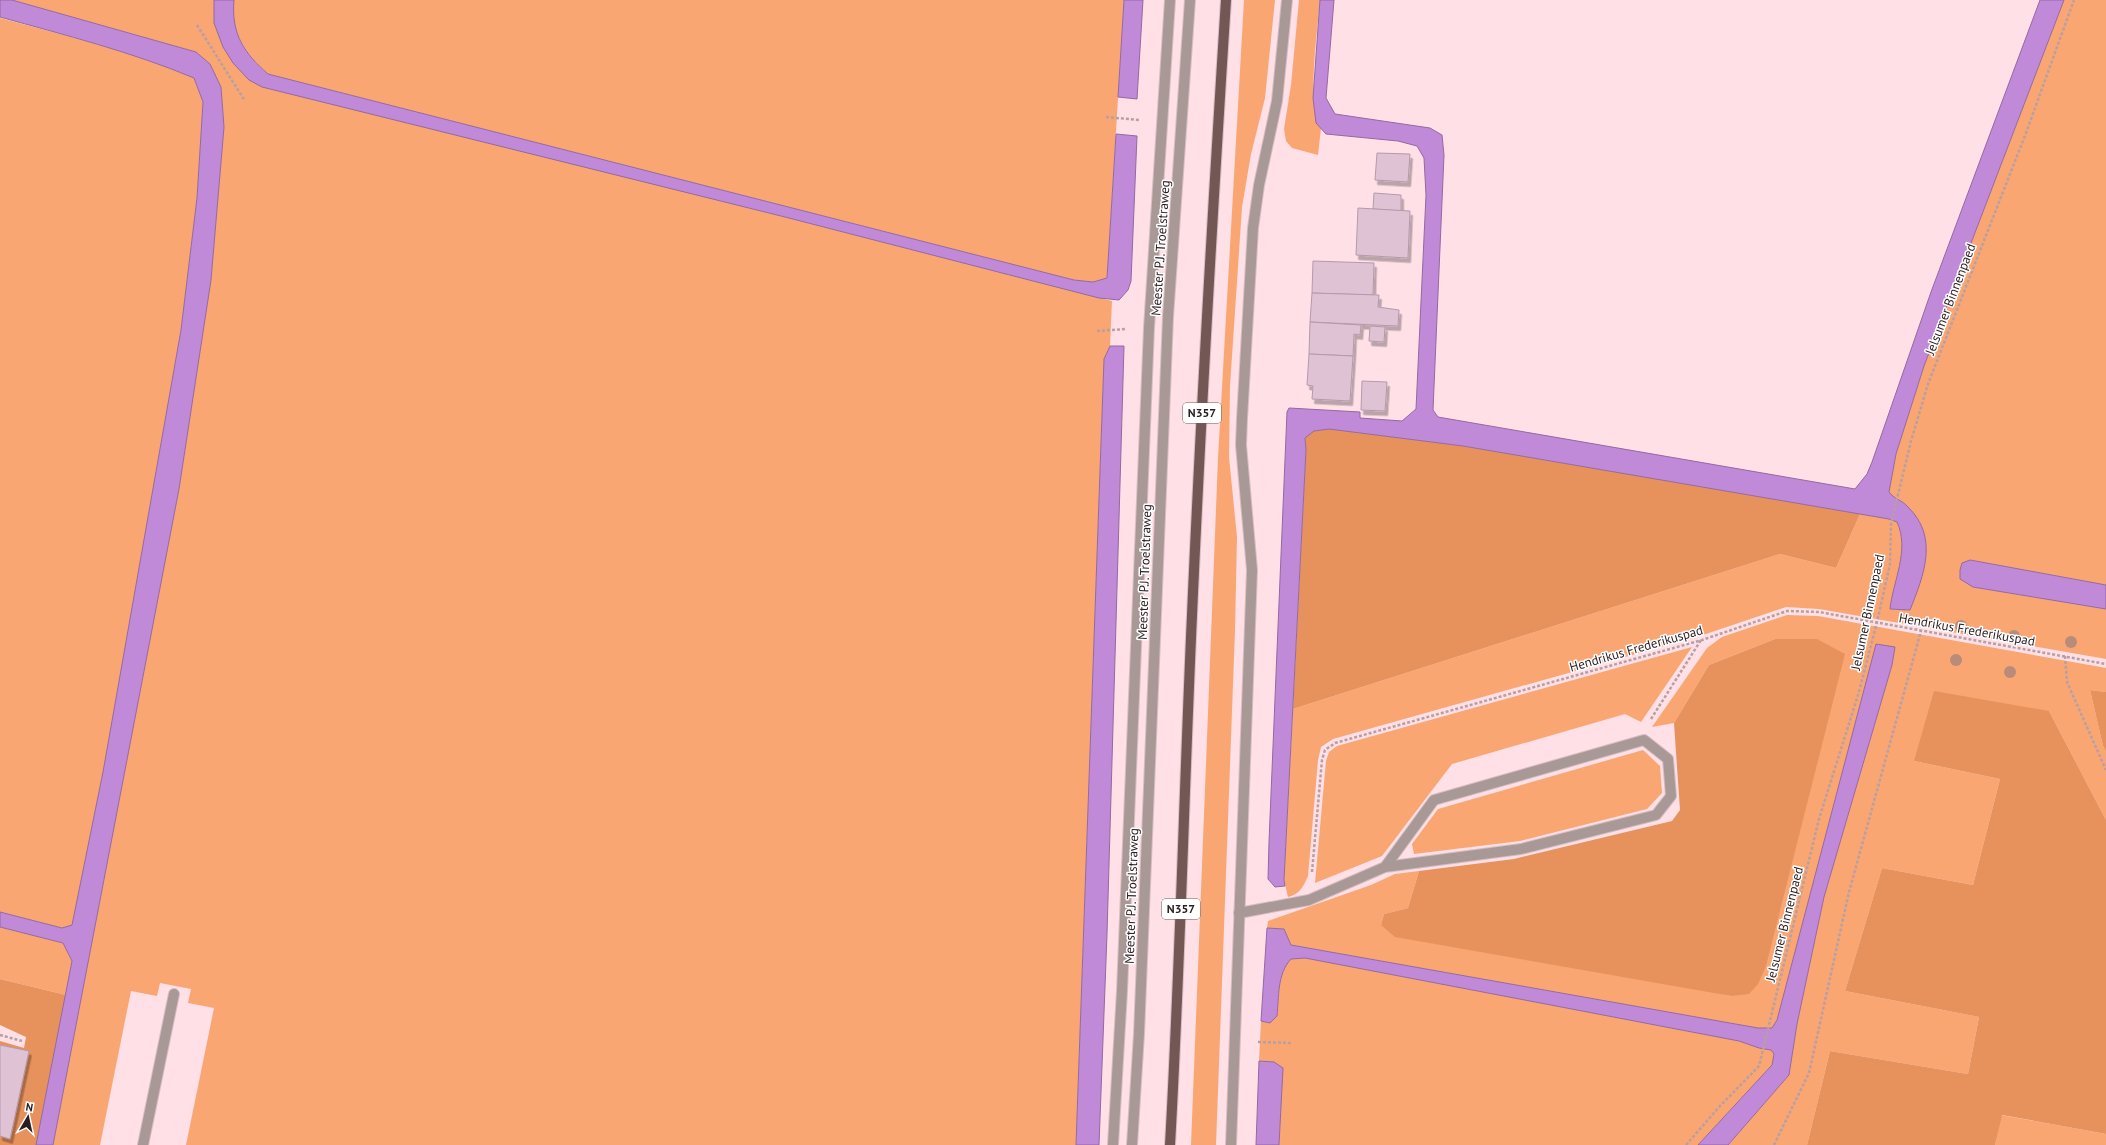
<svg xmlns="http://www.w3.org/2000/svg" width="2106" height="1145" font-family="'PT Sans',sans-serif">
  <defs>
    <filter id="shadow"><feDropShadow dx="2.5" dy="4.5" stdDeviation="0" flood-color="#0004"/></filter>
  </defs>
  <rect width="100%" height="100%" fill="#fee0e6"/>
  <g fill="#f9a673">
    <path d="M12,0h202v23l48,63 523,131 327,84 -2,45 -6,13 -28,786h-890l28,-137 -26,-5 3,-14 -31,-6 -3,13 -26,-5 -31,154h-47l126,-656 32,-209 13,-153 -3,-40 -11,-23 -14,-12z"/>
    <path d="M234,0h890l-17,278 -14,4 -19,-2 -806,-206c-24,-22 -37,-40 -34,-74z"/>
    <path d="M1244,0h31l-10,98 -14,56 -9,53 -12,179 -1,71 8,80 -2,93 -19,515h-25l27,-687z"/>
    <path d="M1299,0h21c-2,26 -14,111 1,128l-3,27 -26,-7 -6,-7 -2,-12 7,-44z"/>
    <path d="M2064,0h42v585l-136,-25 3,27 133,22v50l-287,-50 -33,-2 -86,29 -367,103 -12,8 -3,13 -10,116c-5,11 -8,18 -20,21l-4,-17 9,-171 487,-155 56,14 24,-54 29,5 8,3c13,28 -3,58 -7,87l10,1 20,-88 -13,-16 -14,-8 -4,-6 7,-38 28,-88z"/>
    <path d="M0,18c65,17 132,34 194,60l9,24 -6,96 -16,132 -78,442 -31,154 -10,2 -62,-16z"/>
    <path d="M1787,615l31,1 288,52v24l-16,-2 13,56 3,6v68l-57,-109 -135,50 86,18 -27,106 -91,-17 -37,123 134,26 -11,57 -138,-23 -23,94h-79l61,-70 8,-51 27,-127 68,-232 3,-18 -118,373 -5,8h-14l-467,-83 -7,-16 -17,-1 1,-7 103,-36 24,-11 24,-3 -11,37 -24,6 -3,11 350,71 86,-357h-42l-66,26 -35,58 -22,4 55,-79 15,-11z"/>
    <path d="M1692,647l-51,75 -16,-8 -173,50 -70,92 -67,27 11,-122 3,-9 8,-6z"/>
    <path d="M1643,750l17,16 2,27 -15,16 -127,32 -106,13 -2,-10 26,-35z"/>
    <path d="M0,927l63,16 9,18 -6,34 -66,-16z"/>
    <path d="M1305,958l434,83 20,7 12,2 3,4 -2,11 -74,80h-419l3,-77 -8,-6 -15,-1 2,-40 9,2 7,-7c2,-19 0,-42 14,-57z"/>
    <path d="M2001,1115l105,19v11h-111z"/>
  </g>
  <g fill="#e7925c">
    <path d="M1329,429l134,17 397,68 -24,54 -56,-14 -487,155 13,-259 -1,-13 9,-6z"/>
    <path d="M1775,639h42l28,15 -79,312 -8,18 -9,10 -18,2 -336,-59 -14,-12 3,-11 24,-6 11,-37 95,-12 158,-38 8,-11 -6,-87 35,-58z"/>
    <path d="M2090,690l16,2v60l-3,-6z"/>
    <path d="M1934,691l115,20 57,109v314l-104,-19 -7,30h-188l23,-94 138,23 11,-57 -134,-26 37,-123 91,17 27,-106 -86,-18z"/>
    <path d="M0,979l66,16 -30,150h-36v-104l24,7 2,-11 -26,-12z"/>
  </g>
  <g fill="#c08ad8" stroke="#9369a1">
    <path d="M0,0h12l184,52 14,12 11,23 3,40 -13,153 -32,209 -126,656h-17l36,-184 -9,-18 -63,-16v-15l62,16 10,-3 31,-153 78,-442 16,-132 6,-96 -9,-24c-62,-26 -129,-43 -194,-61z"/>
    <path d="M214,0h20c-3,34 10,53 34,74l806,206 19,2 14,-4 9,-144 21,2 -6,145 -3,9 -9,10 -20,-2 -314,-81 -523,-130 -13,-7 -16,-17 -10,-16 -9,-24z"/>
    <path d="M1124,0h19l-6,99 -19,-2z"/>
    <path d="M1320,0h14l-8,98 9,16 95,14 12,7 2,20 -11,255 5,7 417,72 12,-15 5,-12 59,-170 109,-292h24l-140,366 -28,88 -7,38c5,7 13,8 19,15 31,30 16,68 2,103l-20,-1c3,-28 20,-59 7,-87l-8,-3 -426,-73 -134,-17 -15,2 -9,7 1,12 -22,430 1,6 -10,1 -7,-8 1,-37 18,-430 2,-4 71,4v6l42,3 14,-12 10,-214 -2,-37 -7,-12 -19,-5 -72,-7 -10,-11 -3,-25z"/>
    <path d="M1110,346h14l-17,588 -8,211h-23l28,-786z"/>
    <path d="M1970,560l136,25v24l-133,-22 -13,-8v-9l2,-7z"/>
    <path d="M1876,644l19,3 -3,18 -68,232 -27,127 -8,51 -61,70h-30l74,-80 2,-11 -3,-4 -12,-2 -20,-7 -434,-83 -14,1c-14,15 -12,38 -14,57l-7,7 -9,-2 6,-93 17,1 7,16 467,83h14l5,-8z"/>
    <path d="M1259,1061l15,1 9,6 -4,77h-23z"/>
  </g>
  <g fill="#e0c2d5" stroke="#b599ab" filter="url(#shadow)">
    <path d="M1377,153l33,1 -2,28 -33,-2z"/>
    <path d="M1374,193l27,2v16l-28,-2z"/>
    <path d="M1358,208l52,3 -2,47 -52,-3z"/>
    <path d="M1313,261l61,2 -1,32 -61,-2z"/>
    <path d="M1312,293l67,2 -1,12 21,3 -1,16 -88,-4z"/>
    <path d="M1310,322l51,3 -1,10 -6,-1 -1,22 -44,-2z"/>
    <path d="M1370,326l15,1 -1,15 -15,-1z"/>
    <path d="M1309,354l44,2 -3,45 -38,-2 1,-13 -6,-1z"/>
    <path d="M1362,381l25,1 -2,29 -24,-1z"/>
    <path d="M0,1045l29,6 -19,88 -10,-3z"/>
  </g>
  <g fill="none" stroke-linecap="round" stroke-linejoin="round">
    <defs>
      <g id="minor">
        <path d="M1239,913l70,-13 76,-33 136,-18 135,-34 15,-19 -3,-37 -24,-19 -210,60 -49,67"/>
        <path d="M143,1145l31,-151"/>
        <path d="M1113,1145l9,-154 27,-663 21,-328"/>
        <path d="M1132,1145l7,-111 29,-717 22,-317"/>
        <path d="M1231,1145l21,-575 -11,-125 1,-26 11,-191 6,-43 18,-84 10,-101"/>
      </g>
      <path id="major" d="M1170,1145c10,-176 14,-353 22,-530 9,-205 21,-410 34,-615"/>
    </defs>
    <use href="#minor" stroke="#d8bdc2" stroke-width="12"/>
    <use href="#major" stroke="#d8bdc2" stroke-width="12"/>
    <g stroke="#b79fa4" stroke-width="2.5" stroke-dasharray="3 2" stroke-linecap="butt">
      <path d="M197,25l48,76"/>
      <path d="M1106,117l33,3"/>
      <path d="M1097,331l29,-2"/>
      <path d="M2065,656l2,26 39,88"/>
      <path d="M1651,719l50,-79"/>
      <path d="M1312,872l10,-112 3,-10 10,-7 367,-103 85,-29 32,1 287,52"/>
      <path d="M0,1035l22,6"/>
      <path d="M1258,1042l33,1"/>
      <path d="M1686,1145l34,-39 39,-40 60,-247 40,-127 18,-70 13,-58 1,-40 20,-83 17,-57 98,-251 48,-133"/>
      <path d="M1774,1145l35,-72 40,-181 72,-261"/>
    </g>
    <use href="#minor" stroke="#a99996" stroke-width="10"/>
    <use href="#major" stroke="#725754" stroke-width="10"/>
  </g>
  <g fill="#b88c79">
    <circle cx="1961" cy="626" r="6"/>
    <circle cx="2014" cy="636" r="6"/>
    <circle cx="2071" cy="642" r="6"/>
    <circle cx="1956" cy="660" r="6"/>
    <circle cx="2010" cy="672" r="6"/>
  </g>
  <g text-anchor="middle" stroke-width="3" stroke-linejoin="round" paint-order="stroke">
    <g fill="#fff" stroke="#6b6163" stroke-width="1">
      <rect x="1183" y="403" width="38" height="20" rx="3"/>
      <rect x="1162" y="899" width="38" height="20" rx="3"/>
    </g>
    <g font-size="12" font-weight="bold" fill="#2b1d20">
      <text x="1202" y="417">N357</text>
      <text x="1181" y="913">N357</text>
    </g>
    <g font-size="13" fill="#2b1d20" stroke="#fff">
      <text transform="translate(1160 248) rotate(-86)" y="5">Meester P.J. Troelstraweg</text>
      <text transform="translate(1950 299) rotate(-69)" y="5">Jelsumer Binnenpaed</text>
      <text transform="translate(1144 572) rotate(-88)" y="5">Meester P.J. Troelstraweg</text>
      <text transform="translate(1867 612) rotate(-78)" y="5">Jelsumer Binnenpaed</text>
      <text transform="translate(1967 629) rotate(10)" y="5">Hendrikus Frederikuspad</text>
      <text transform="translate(1636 648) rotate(-16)" y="5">Hendrikus Frederikuspad</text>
      <text transform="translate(1131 896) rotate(-88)" y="5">Meester P.J. Troelstraweg</text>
      <text transform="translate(1784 924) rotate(-76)" y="5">Jelsumer Binnenpaed</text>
    </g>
  </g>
  <g transform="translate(28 1117) rotate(9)" stroke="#ffffff" stroke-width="3" paint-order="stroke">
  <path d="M0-3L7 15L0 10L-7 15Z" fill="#2b1d20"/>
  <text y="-6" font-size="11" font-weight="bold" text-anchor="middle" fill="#2b1d20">N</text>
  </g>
</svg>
